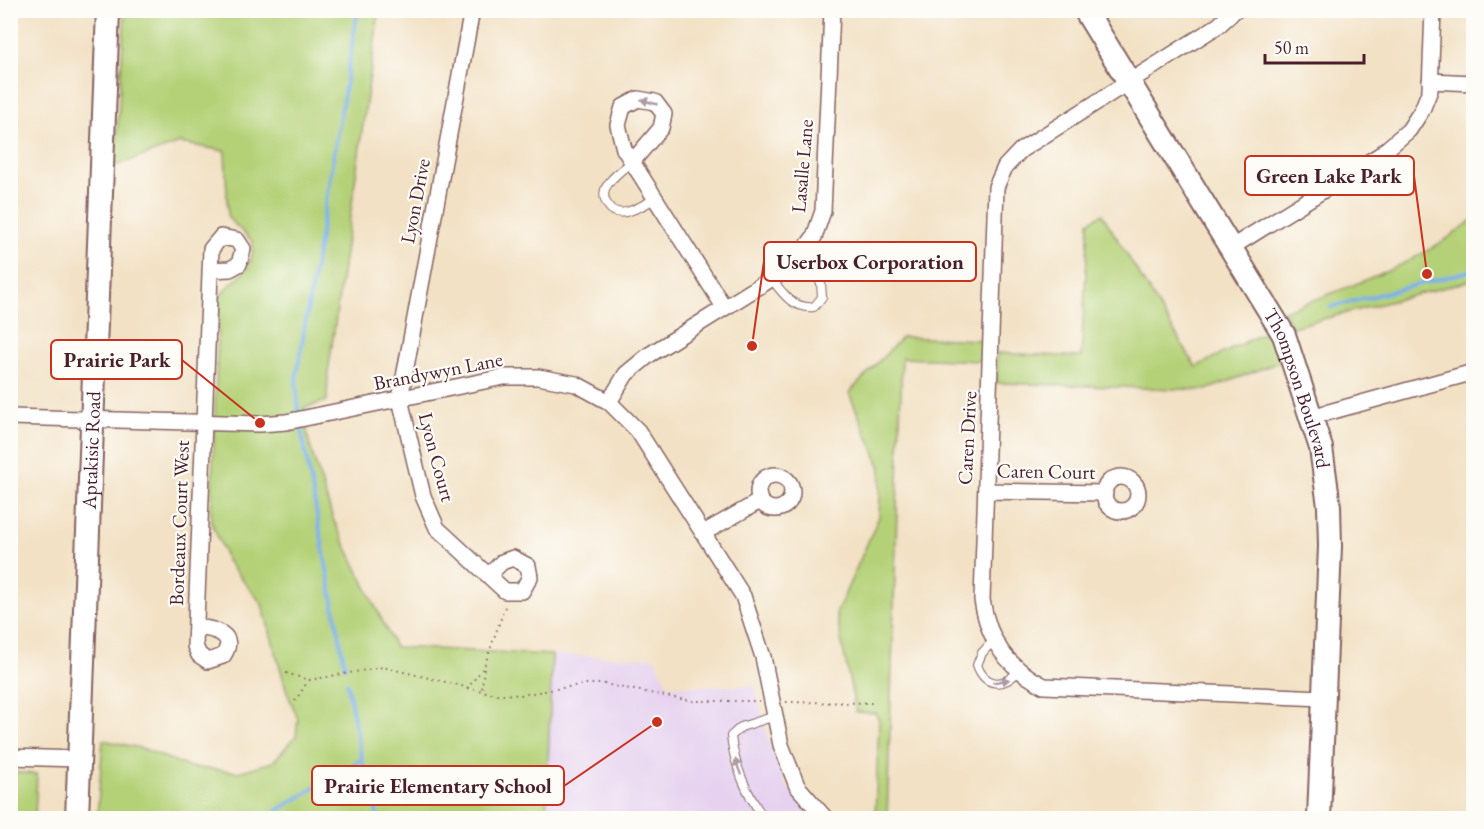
<svg xmlns="http://www.w3.org/2000/svg" width="1484" height="829" font-family="'EB Garamond',serif">
  <rect width="100%" height="100%" fill="#fdfcf7"/>
  <filter id="ink" filterUnits="userSpaceOnUse"><feTurbulence type="fractalNoise" baseFrequency=".0167" numOctaves="2"/><feDisplacementMap in="SourceGraphic" scale="12" xChannelSelector="R" yChannelSelector="G"/><feConvolveMatrix kernelMatrix="1 2 1 2 8 2 1 2 1" color-interpolation-filters="sRGB"/></filter>
  <filter id="wash" filterUnits="userSpaceOnUse"><feTurbulence type="fractalNoise" baseFrequency=".008" numOctaves="4" result="noise"/><feDisplacementMap in="SourceGraphic" scale="24" xChannelSelector="R" yChannelSelector="G"/><feGaussianBlur stdDeviation="1.35" result="paint"/><feColorMatrix in="noise" values="0 0 0 0 0 0 0 0 0 0 0 0 0 0 0 0 0 1.4 0 .05"/><feComposite in="paint" operator="in"/></filter>
  <g filter="url(#wash)">
    <rect width="100%" height="100%" fill="#f2e1c4"/>
    <path fill="#e6d2f0" d="M552,655l103,3 13,28h87l13,52 16,44 27,36h-265z"/>
    <g fill="#b4d177" stroke="#7f7851" stroke-width="1.5">
      <path d="M125,11h254l-51,362 -1,28 -23,7 5,35 24,76 62,128 157,8 -6,163h-449l6,-78 41,9 45,18 49,5 35,-10 23,-26 2,-17 -11,-27 -25,-88 -34,-42 -17,-41 8,-223c17,-26 34,-19 34,-56l-25,-24 -3,-67 -45,-8 -65,23z"/>
      <path d="M1102,214l94,153 73,-37 13,31 -76,29 -209,-7v-30l84,4 8,-135z"/>
      <path d="M1473,219v61l-181,47 -8,-16c66,-25 135,-46 189,-92z"/>
      <path d="M902,337l80,3 -1,21 -79,-3 -15,460h-12l4,-98 -4,-7 -19,-1 -20,-98 43,-97 2,-49 -32,-75z"/>
      <path d="M11,772l26,2 -2,44h-24z"/>
    </g>
    <g fill="none" stroke-linecap="round" stroke-linejoin="round">
      <g stroke="#7cb0e9" stroke-width="4">
        <path d="M1331,307l143,-37"/>
        <path d="M299,416l-3,-37 62,-369"/>
        <path d="M300,423l45,244"/>
        <path d="M347,683l15,76 16,59"/>
        <path d="M265,818l97,-59"/>
      </g>
    </g>
  </g>
  <g filter="url(#ink)">
    <g fill="none" stroke-linecap="round" stroke-linejoin="round">
      <defs>
        <g id="lane">
          <path d="M632,162c-8,6 -18,13 -24,22 -4,5 -5,12 -2,18 10,22 34,4 49,-3"/>
          <path d="M771,278c12,16 22,31 43,29l8,-10 -1,-14 -19,-29"/>
          <path d="M993,641l-11,12 -5,12c8,22 27,23 41,6"/>
          <path d="M764,818c-17,-23 -30,-53 -33,-82l10,-9 34,-11"/>
        </g>
        <g id="street">
          <path d="M472,10l-72,389 23,97 14,32 68,63h17l8,-14 -2,-11 -15,-8 -11,4 -13,13"/>
          <path d="M1235,10l-16,15 -198,125 -16,17 -9,20 -14,413c7,42 24,66 62,86l280,12"/>
          <path d="M1430,81l44,2"/>
          <path d="M632,162l29,-34 3,-14 -9,-12 -17,-3 -15,8 -5,18 6,24 100,158"/>
          <path d="M1232,247l148,-92 29,-25 13,-20 8,-20 3,-80"/>
          <path d="M609,402l17,-28 23,-19 133,-83 17,-15 15,-20 9,-26 9,-201"/>
          <path d="M10,417l250,7 26,-2 218,-45h34l38,7 33,18 29,29 105,165 20,61 18,88 16,41 28,32"/>
          <path d="M1311,417l163,-45"/>
          <circle cx="775" cy="492" r="17"/>
          <circle cx="1121" cy="494" r="17"/>
          <path d="M986,491l119,2"/>
          <path d="M705,532l55,-31"/>
          <path d="M197,627c17,2 41,7 26,29l-15,5 -9,-6 -4,-9 16,-397 10,-12 16,3 6,9 -4,15 -9,5 -20,1"/>
          <path d="M10,757l69,2"/>
        </g>
        <g id="secondary">
          <path id="s1" d="M1085,10l199,325 37,113 8,58 1,40 -11,272"/>
          <path id="s2" d="M77,818l31,-808"/>
        </g>
      </defs>
      <use href="#lane" stroke="#856361" stroke-width="10"/>
      <use href="#street" stroke="#856361" stroke-width="18"/>
      <use href="#secondary" stroke="#856361" stroke-width="26"/>
      <g stroke="#856361" stroke-width="2" stroke-dasharray="1.5 4.5" stroke-linecap="butt">
        <path d="M484,669l-2,18 3,6"/>
        <path d="M286,673l23,7 74,-13 112,27 26,1 64,-11h19l87,17h68"/>
        <path d="M467,689l17,-22 22,-63"/>
        <path d="M295,701l13,-20"/>
        <path d="M786,702l90,1"/>
      </g>
      <use href="#lane" stroke="#fff" stroke-width="8"/>
      <use href="#street" stroke="#fff" stroke-width="15"/>
      <use href="#secondary" stroke="#fff" stroke-width="22"/>
    </g>
    <defs><path id="oneway-solid" d="M-6-.8H1V-3.2L6.5 0L1 3.2V.8H-6Z" transform="scale(1.5)"/></defs>
    <g fill="#ae9aa0">
      <use href="#oneway-solid" transform="translate(649 102) rotate(-164)"/>
      <use href="#oneway-solid" transform="translate(1001 681) rotate(-10)"/>
      <use href="#oneway-solid" transform="translate(738 767) rotate(-110)"/>
    </g>
  </g>
  <g text-anchor="middle" stroke-width="4.5" stroke-linejoin="round" paint-order="stroke">
    <g font-size="20" fill="#4a1f2b" stroke="#fdfcf7">
      <text transform="translate(802 166) rotate(-85)" y="7">Lasalle Lane</text>
      <text transform="translate(415 201) rotate(-79)" y="7">Lyon Drive</text>
      <text transform="translate(438 371) rotate(-11)" y="7">Brandywyn Lane</text>
      <text dy="7" stroke="none"><textPath href="#s1" startOffset="436">Thompson Boulevard</textPath></text>
      <text transform="translate(967 438) rotate(-87)" y="7">Caren Drive</text>
      <text dy="7" stroke="none"><textPath href="#s2" startOffset="368">Aptakisic Road</textPath></text>
      <text transform="translate(437 457) rotate(75)" y="7">Lyon Court</text>
      <text transform="translate(1046 471) rotate(1)" y="7">Caren Court</text>
      <text transform="translate(179 523) rotate(-88)" y="7">Bordeaux Court West</text>
    </g>
  </g>
  <path fill="none" stroke="#c8321e" stroke-width="2" d="M1427 274L1414 176M752 346L764 261M260 423L182 360M657 722L564 786"/>
  <g fill="#c8321e" stroke="#fdfcf7" stroke-width="2">
    <circle cx="1427" cy="274" r="6"/>
    <circle cx="752" cy="346" r="6"/>
    <circle cx="260" cy="423" r="6"/>
    <circle cx="657" cy="722" r="6"/>
  </g>
  <g fill="#fdfcf7" stroke="#c8321e" stroke-width="2">
    <rect x="1245" y="156" width="169" height="39" rx="6"/>
    <rect x="764" y="242" width="212" height="39" rx="6"/>
    <rect x="51" y="340" width="131" height="39" rx="6"/>
    <rect x="312" y="766" width="252" height="39" rx="6"/>
  </g>
  <g font-size="21" text-anchor="middle" font-weight="bold" fill="#4a1f2b">
    <text x="1329" y="183">Green Lake Park</text>
    <text x="870" y="269">Userbox Corporation</text>
    <text x="117" y="367">Prairie Park</text>
    <text x="438" y="793">Prairie Elementary School</text>
  </g>
  <rect width="1484" height="829" fill="none" stroke="#fdfcf7" stroke-width="36"/>
  <path d="M1265 54v9h99v-9" fill="none" stroke="#4a1f2b" stroke-width="3"/>
  <text x="1274" y="54" font-size="18" fill="#4a1f2b" stroke="#fdfcf7" stroke-width="4.5" paint-order="stroke">50 m</text>
</svg>
